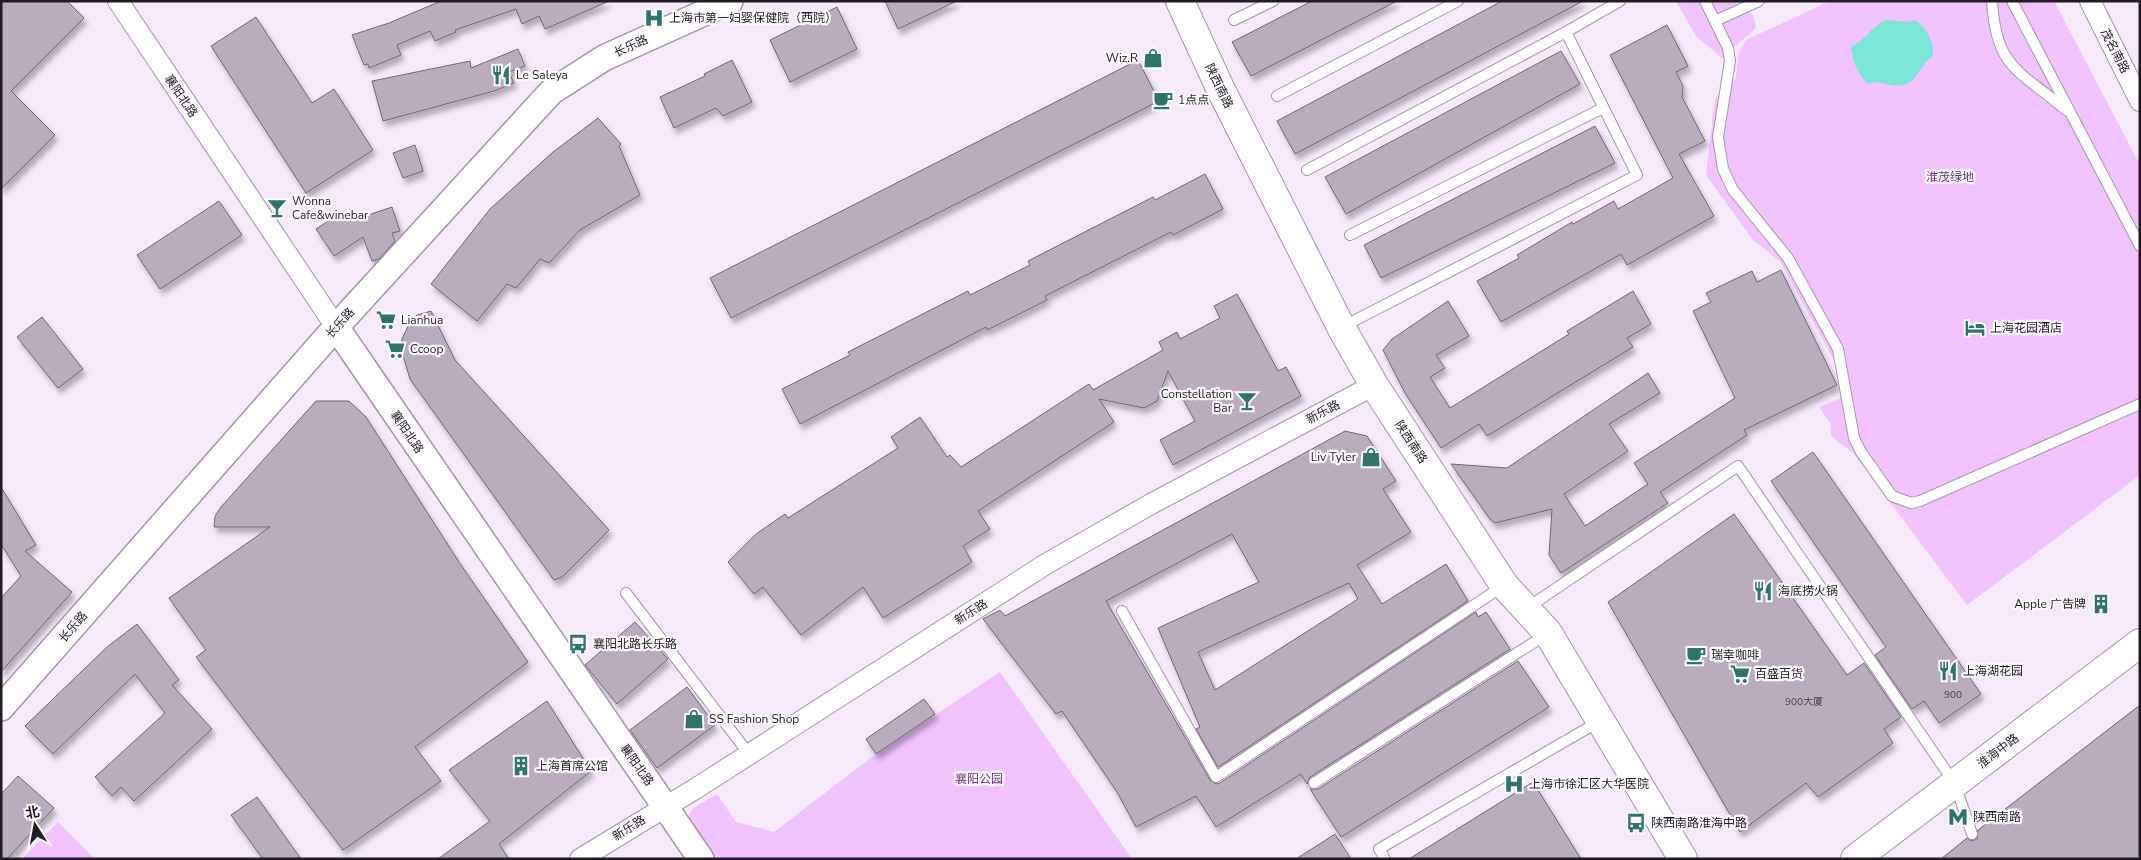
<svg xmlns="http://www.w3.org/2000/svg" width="2141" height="860" font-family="'Nunito Sans','Noto Sans SC',sans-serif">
  <defs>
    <filter id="shadow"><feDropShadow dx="3" dy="5.5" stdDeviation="2.5" flood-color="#0004"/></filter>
  </defs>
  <rect width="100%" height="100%" fill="#f6e9fa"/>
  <g fill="#f0c2fe">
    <path d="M1676,1h67l11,17 2,10 -34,30 -26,-22z"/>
    <path d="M1830,1h224l86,164v310l-173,130 -113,-151 -23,-18v-12l-12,-17 24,-10 -7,-33 -56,-103 -27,-21 -47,-65 9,-77 21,-20 2,-23 8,-15z"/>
    <path d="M1000,672l132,187h-430l-16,-33 6,-17 25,-15 19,28 38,10 102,-78z"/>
    <path d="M58,822l37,37h-73z"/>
  </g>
  <path fill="#7be6d5" d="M1887,20c10,0 19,4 28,0 13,10 18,19 18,36 -12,6 -13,22 -27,28 -14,6 -26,-6 -38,0 -11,-11 -15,-22 -17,-37 15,-7 20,-21 36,-27z"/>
  <g fill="#b9adbd" stroke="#736776" fill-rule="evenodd" filter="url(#shadow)">
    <path d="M1,1h66l17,17 -73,73 44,44 -54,54z"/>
    <path d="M441,1h166v1l-62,27 -6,-13 -17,8 -6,-15 -61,21 1,2 -21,9 -5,-10 -33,14 4,10 -32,13 -1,-4 -4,1 -12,-30 37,-12z"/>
    <path d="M885,1h72l-59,28z"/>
    <path d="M1312,1h85l-146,75 -19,-34z"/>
    <path d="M1502,1h81l-288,153 -18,-33z"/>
    <path d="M837,7l20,42 -67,33 -20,-42z"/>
    <path d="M256,17l56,86 22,-14 39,61 -67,43 -95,-147z"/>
    <path d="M1667,25l21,41 -12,6 7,14 -1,11 23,44 -26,13 35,62 -87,49 -6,-11 -120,68 -24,-41 42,-23 -2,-3 55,-33 1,2 41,-23 4,8 55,-31 -63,-123z"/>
    <path d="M518,49l7,17 -16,6 5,11 -20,8 -111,30 -11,-40 98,-20 1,7z"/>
    <path d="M1561,51l19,33 -234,130 -21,-37z"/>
    <path d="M732,60l20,42 -29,14 -7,-8 -42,20 -14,-31 45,-21 -1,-2z"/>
    <path d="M1138,60l21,41 -428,217 -21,-40z"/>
    <path d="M598,118l23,26 -2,2 21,49 -60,35 -31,33 -9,-4 -24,29 -9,-4 -30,37 -46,-37 59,-75 63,-57z"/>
    <path d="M1595,126l20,37 -234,115 -17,-33z"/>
    <path d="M415,145l8,26 -20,7 -10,-25z"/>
    <path d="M1205,174l18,35 -50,26 -2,-3 -126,64 2,4 -60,30 -1,-3 -186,97 -18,-35 68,-34 -2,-3 120,-61 2,4 60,-30 -2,-4 125,-64 2,3z"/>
    <path d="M219,201l23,34 -82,54 -23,-34z"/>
    <path d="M392,207l8,24 -8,2 3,8 -16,18 -7,2 -9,-24 -29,19 -18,-27 27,-18 7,10z"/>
    <path d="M1781,270l56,115 -93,45 3,5 -87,57 8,11 -107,70 -12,-18 3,-46 -57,14 -5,-4 -39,-55 56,4 141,-95 12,20 -51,31 19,27 -64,43 21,32 63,-42 -14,-21 101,-65 -42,-87 18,-9 -5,-9 46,-22 5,11z"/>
    <path d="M1633,291l18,33 -24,14 6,9 -146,89 -8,-12 -38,24 -36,-55 -22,-43 9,-11 56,-38 21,35 -33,19 9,13 -15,9 20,31 119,-74 -2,-3z"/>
    <path d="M1237,294l41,77 8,-4 15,29 -128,69 -13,-25 35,-19 -27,-50 -11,30 -13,7 -45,-9 15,23 -136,89 12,18 -27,17 9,16 -89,56 -20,-31 -62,48 -38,-48 -9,7 -26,-32 28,-28 29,-20 3,4 110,-70 -7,-11 29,-20 27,40 3,-2 11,12 128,-83 4,6 70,-40 -4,-8 18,-10 3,7 40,-21 -6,-12z"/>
    <path d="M431,311l24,49 154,170 -47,47 -8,3 -144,-201 -8,-27v-13l9,-19 6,-5z"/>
    <path d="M42,317l41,52 -25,19 -41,-51z"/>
    <path d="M316,401h33l17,16 93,145 69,100 -113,85 26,34 -98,69 -147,-193 10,-7 -37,-52 101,-71h-56l1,-11 6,-9z"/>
    <path d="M1345,431l22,5 29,45 -13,8 28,43 -54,33 25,39 64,-40 22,37 -250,166 -22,-38 4,-2 -42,-99 101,-46 -27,-48 -126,67 104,179 6,4 4,-1 256,-171 2,5 8,-5 24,37 -200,128 -3,7 -6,-10 -85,53 -20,-31 -60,31 -19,-35 -55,-81 -6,3 -73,-95 17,-9 5,6zM1349,583l9,16 -143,91 -17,-38z"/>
    <path d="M1813,452l168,242 -42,29 -15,-22 -12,8 -37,-54 11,-8 -115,-166z"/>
    <path d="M1,487l35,58 -11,6 47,41 -71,80v-74l20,-22 -20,-32z"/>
    <path d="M1734,514l113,161 17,-12 37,54 -17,12 9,14 -75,54 -12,-14 -66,49 -132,-230z"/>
    <path d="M635,622l33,37 -51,45 -32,-39z"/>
    <path d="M137,624l42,56 -7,5 40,44 -78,72 -13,-14 -9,9 -17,-19 70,-64 -30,-39 -82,80 -28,-28 82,-79z"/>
    <path d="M1518,661l31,46 -208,130 -31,-48h8z"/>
    <path d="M687,687l28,38 -58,43 -27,-38z"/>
    <path d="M924,699l11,15 -59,40 -10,-15z"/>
    <path d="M547,701l44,70 -92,73 10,15h-71l52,-38 -41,-51z"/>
    <path d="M2140,705v154h-199l26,-21 4,3 6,-2 1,-9z"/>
    <path d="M18,776l36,32 -47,51h-6v-65z"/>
    <path d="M1533,782l48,77h-172z"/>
    <path d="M257,797l44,62h-38l-32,-44z"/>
    <path d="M1335,834l16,25h-55z"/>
  </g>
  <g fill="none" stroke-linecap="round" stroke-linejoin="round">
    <defs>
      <g id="service">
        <path d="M1705,1l23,47 2,13 -12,76 5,32 10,21 55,68 50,91 16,89 7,14 31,44 19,7 9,-2 220,-97"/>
        <path d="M1992,1c4,69 29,70 74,109"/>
        <path d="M2012,1l128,245"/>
        <path d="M1234,20l39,-19"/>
        <path d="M1715,21l44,-20"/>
        <path d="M1277,96l181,-95"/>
        <path d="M1307,170l259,-138"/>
        <path d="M1350,235l253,-127"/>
        <path d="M1342,327l295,-152 -71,-143 54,-31"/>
        <path d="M626,593l123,161"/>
        <path d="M1527,608l211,-142 217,318 17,50"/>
        <path d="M1122,611l94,166 287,-191"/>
        <path d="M1314,783l233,-149"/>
        <path d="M1385,859l-6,-10 221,-128"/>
      </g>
      <g id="minor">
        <path d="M118,1l218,326"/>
        <path d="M2090,1l50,100"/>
        <path d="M580,859l115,-70 351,-225 105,-60 223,-119"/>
      </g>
      <g id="tertiary">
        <path d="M336,327l365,532"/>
        <path d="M1,708l335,-381 215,-235 53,-34 126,-57"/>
      </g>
      <g id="secondary">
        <path d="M1180,1l40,87 121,239 33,58 130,200 44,48 135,226"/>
        <path d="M1855,859l285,-216"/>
      </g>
    </defs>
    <use href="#service" stroke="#a296a6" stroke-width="12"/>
    <use href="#minor" stroke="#a296a6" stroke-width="22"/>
    <use href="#tertiary" stroke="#a296a6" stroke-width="28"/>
    <use href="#secondary" stroke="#a296a6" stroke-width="30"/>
    <use href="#service" stroke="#fff" stroke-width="10"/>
    <use href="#minor" stroke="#fff" stroke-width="20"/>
    <use href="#tertiary" stroke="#fff" stroke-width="25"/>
    <use href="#secondary" stroke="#fff" stroke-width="28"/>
  </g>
  <defs>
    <symbol id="hospital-bare" viewBox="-9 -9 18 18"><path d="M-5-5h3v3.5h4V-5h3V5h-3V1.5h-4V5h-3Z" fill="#2e746a" stroke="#fdfafe" stroke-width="2.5" paint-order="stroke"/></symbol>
    <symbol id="shop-bare" viewBox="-9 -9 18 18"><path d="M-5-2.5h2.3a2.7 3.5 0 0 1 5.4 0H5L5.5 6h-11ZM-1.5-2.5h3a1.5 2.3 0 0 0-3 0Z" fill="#2e746a" stroke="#fdfafe" stroke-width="2.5" paint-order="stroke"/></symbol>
    <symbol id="restaurant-bare" viewBox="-9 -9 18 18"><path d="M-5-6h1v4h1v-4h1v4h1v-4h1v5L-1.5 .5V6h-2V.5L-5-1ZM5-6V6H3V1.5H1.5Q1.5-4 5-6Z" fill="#2e746a" stroke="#fdfafe" stroke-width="2.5" paint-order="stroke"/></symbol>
    <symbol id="cafe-bare" viewBox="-9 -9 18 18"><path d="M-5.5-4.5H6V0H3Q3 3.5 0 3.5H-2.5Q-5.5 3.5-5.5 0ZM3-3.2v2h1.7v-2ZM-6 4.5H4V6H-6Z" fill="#2e746a" stroke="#fdfafe" stroke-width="2.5" paint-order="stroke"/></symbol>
    <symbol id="bar-bare" viewBox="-9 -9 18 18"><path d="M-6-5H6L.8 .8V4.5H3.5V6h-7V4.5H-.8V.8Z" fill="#2e746a" stroke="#fdfafe" stroke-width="2.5" paint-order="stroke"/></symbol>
    <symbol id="supermarket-bare" viewBox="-9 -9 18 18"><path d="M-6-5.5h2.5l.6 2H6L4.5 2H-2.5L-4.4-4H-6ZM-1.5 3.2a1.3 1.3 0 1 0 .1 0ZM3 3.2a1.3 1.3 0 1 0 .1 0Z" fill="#2e746a" stroke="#fdfafe" stroke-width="2.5" paint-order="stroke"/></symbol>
    <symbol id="hotel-bare" viewBox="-9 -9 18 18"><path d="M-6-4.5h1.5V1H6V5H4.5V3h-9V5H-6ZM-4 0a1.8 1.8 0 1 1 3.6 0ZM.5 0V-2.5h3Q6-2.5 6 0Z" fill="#2e746a" stroke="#fdfafe" stroke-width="2.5" paint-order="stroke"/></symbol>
    <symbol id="building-bare" viewBox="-9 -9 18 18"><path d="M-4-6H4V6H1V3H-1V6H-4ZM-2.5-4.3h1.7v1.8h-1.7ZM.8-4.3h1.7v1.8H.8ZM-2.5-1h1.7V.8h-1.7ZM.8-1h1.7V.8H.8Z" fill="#2e746a" stroke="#fdfafe" stroke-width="2.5" paint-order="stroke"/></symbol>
    <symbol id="bus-bare" viewBox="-9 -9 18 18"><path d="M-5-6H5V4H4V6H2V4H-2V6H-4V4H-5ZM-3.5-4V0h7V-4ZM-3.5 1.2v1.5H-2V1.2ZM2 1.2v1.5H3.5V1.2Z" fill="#2e746a" stroke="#fdfafe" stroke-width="2.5" paint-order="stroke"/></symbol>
    <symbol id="metro-bare" viewBox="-9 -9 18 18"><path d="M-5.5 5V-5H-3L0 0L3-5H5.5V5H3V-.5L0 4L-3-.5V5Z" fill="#2e746a" stroke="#fdfafe" stroke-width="2.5" paint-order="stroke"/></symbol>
  </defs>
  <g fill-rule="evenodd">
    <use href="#hospital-bare" x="640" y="4" width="28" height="28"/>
    <use href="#shop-bare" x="1139" y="44" width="28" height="28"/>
    <use href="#restaurant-bare" x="487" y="61" width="28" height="28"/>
    <use href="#cafe-bare" x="1149" y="86" width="28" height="28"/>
    <use href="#bar-bare" x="263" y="194" width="28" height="28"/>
    <use href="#supermarket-bare" x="372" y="306" width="28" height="28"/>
    <use href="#hotel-bare" x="1961" y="314" width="28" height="28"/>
    <use href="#supermarket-bare" x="381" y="335" width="28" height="28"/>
    <use href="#bar-bare" x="1233" y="387" width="28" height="28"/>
    <use href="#shop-bare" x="1357" y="443" width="28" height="28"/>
    <use href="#restaurant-bare" x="1749" y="577" width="28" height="28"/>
    <use href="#building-bare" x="2087" y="590" width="28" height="28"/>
    <use href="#bus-bare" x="564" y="630" width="28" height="28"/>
    <use href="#cafe-bare" x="1682" y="641" width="28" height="28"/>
    <use href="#restaurant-bare" x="1934" y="657" width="28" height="28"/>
    <use href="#supermarket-bare" x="1726" y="660" width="28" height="28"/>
    <use href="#shop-bare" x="680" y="705" width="28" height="28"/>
    <use href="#building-bare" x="507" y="752" width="28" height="28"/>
    <use href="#hospital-bare" x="1500" y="770" width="28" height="28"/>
    <use href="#metro-bare" x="1944" y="803" width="28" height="28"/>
    <use href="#bus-bare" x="1622" y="809" width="28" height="28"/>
  </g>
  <g text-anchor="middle" stroke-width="4.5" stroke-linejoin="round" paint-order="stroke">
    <g font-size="10" fill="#47404a">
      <text x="1953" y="698">900</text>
      <text x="1804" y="705">900大厦</text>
    </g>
    <g font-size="12" fill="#211c23" stroke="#fdfafe" text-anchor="start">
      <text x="669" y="22">上海市第一妇婴保健院（西院）</text>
      <text x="1138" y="62" text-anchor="end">Wiz.R</text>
      <text x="516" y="79">Le Saleya</text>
      <text x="1178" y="104">1点点</text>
      <text x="292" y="205">Wonna<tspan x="292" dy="14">Cafe&amp;winebar</tspan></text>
      <text x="401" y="324">Lianhua</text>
      <text x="1990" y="332">上海花园酒店</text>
      <text x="410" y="353">Ccoop</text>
      <text x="1232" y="398" text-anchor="end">Constellation<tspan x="1232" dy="14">Bar</tspan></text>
      <text x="1356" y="461" text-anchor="end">Liv Tyler</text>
      <text x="1778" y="595">海底捞火锅</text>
      <text x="2086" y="608" text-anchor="end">Apple 广告牌</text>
      <text x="593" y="648">襄阳北路长乐路</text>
      <text x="1711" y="659">瑞幸咖啡</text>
      <text x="1963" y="675">上海湖花园</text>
      <text x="1755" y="678">百盛百货</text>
      <text x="709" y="723">SS Fashion Shop</text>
      <text x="536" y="770">上海首席公馆</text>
      <text x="1529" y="788">上海市徐汇区大华医院</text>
      <text x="1973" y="821">陕西南路</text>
      <text x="1651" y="827">陕西南路淮海中路</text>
    </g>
    <g font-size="12" fill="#211c23" stroke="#fdfafe">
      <text transform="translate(631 46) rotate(-24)" y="4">长乐路</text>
      <text transform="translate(2115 51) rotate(63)" y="4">茂名南路</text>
      <text transform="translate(1219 86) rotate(64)" y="4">陕西南路</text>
      <text transform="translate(181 96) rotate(56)" y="4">襄阳北路</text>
      <text transform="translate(340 323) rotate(-48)" y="4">长乐路</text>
      <text transform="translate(1323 412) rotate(-28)" y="4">新乐路</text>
      <text transform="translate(407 432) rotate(56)" y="4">襄阳北路</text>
      <text transform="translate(1411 442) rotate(57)" y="4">陕西南路</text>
      <text transform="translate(971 612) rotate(-32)" y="4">新乐路</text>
      <text transform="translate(73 627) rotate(-49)" y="4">长乐路</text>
      <text transform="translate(1998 751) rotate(-37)" y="4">淮海中路</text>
      <text transform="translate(637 765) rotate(55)" y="4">襄阳北路</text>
      <text transform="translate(629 828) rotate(-32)" y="4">新乐路</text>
    </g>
    <g font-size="12" fill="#6c317d" stroke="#fdfafe">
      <text x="1950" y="181">淮茂绿地</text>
      <text x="979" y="783">襄阳公园</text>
    </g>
  </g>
  <rect width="2141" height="860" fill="none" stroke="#211c23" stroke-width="5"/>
  <g transform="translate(35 825) rotate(349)" stroke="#fdfafe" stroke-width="4" paint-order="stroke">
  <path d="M0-4L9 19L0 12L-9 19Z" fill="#211c23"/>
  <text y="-8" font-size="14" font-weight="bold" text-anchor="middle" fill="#211c23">北</text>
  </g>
</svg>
